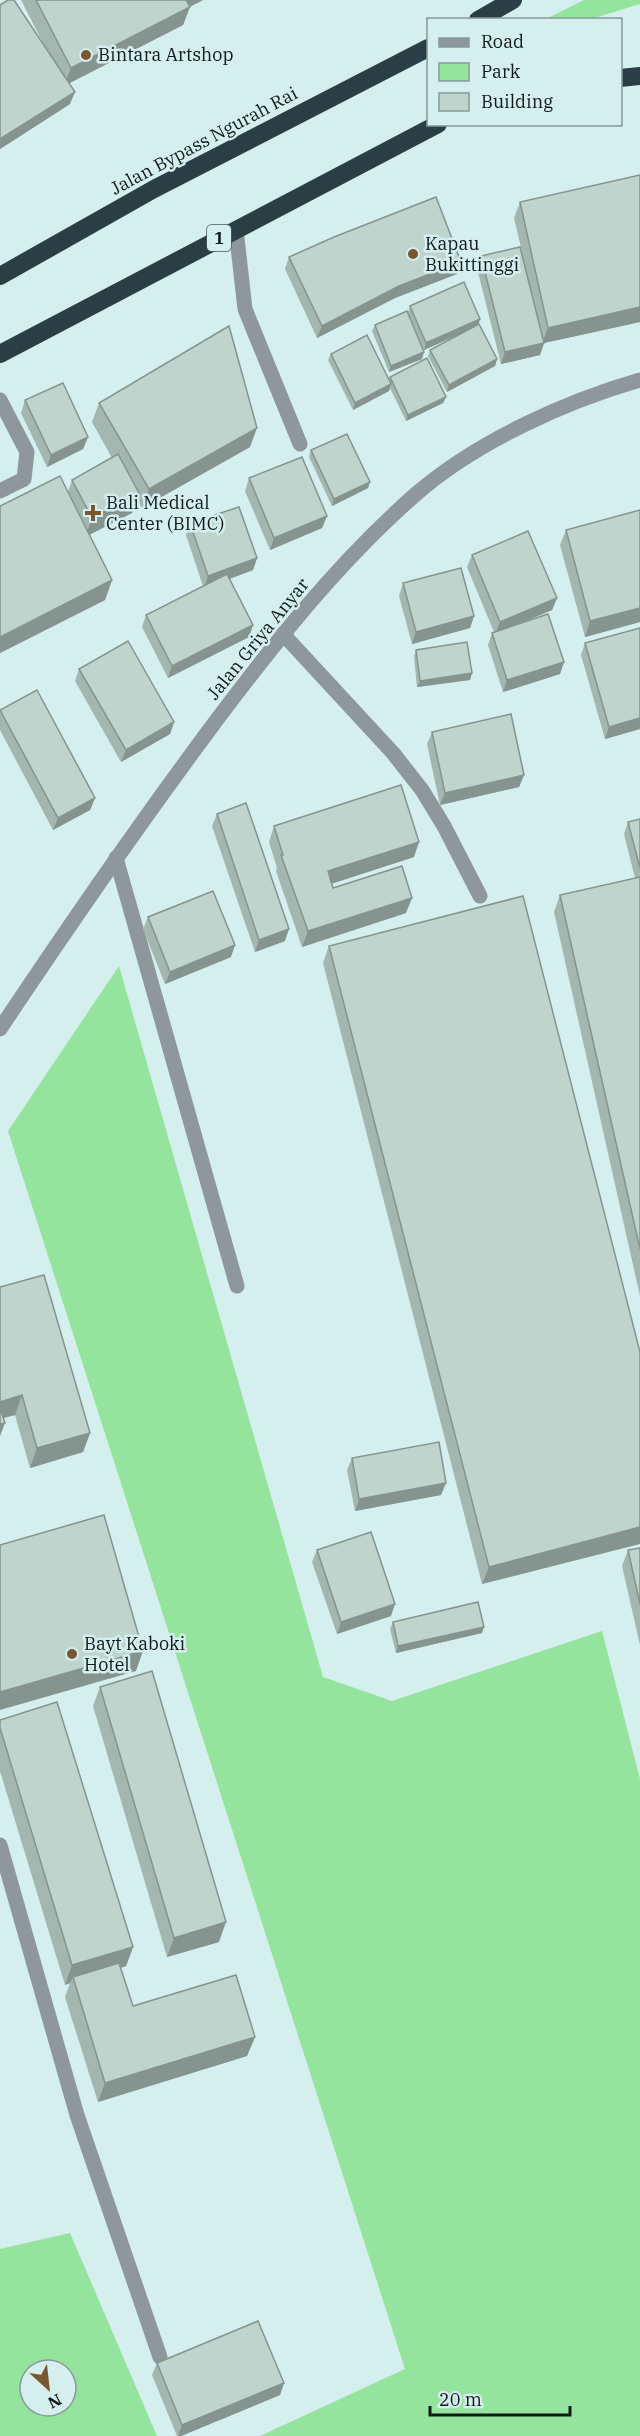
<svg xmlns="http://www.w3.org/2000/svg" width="640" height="2436" font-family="'IBM Plex Serif',serif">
  <rect width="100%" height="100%" fill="#d5eeee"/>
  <g fill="#95e49d" fill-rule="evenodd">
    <path d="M584,0h56v4l-49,15h-45z"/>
    <path d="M119,966l204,711 69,24 210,-70 38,148v657h-380l145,-67 -397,-1238z"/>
    <path d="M70,2233l87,203h-157v-187zM30,2370h36v36h-36z"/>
  </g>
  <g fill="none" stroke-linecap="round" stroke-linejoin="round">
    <g stroke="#8e979a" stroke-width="15">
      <path d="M236,229l9,80 55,135"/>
      <path d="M0,400l27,52 -3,27 -24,12"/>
      <path d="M283,634l110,119 29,37 22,36 36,70"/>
      <path d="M116,858l121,428"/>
      <path d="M0,1029c66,-99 133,-196 204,-292 64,-86 131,-172 212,-243 60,-52 148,-92 224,-114"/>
      <path d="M0,1845l77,270 83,242"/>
    </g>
    <g stroke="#2c3e45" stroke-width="18">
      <path d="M478,20l35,-20"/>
      <path d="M620,78l20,-2"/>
      <path d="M0,276l154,-87 274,-141"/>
      <path d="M0,354l438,-230"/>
    </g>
  </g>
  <g fill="#a3b6af">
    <path d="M21,0h182l-13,7 -7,18 -114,58 1,21 -70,45v-144l43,38z"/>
    <path d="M640,175v147l-96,21 -4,12 -39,9 -24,-96 4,-12 41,-4 -8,-34 6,-16z"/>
    <path d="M289,257l168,17 -62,24 -78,40 -32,-69z"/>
    <path d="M410,306l68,18 19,35 -2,7 -48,26 -19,-36 2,-6 34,-18 -40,18 -10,-22 8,31 -33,13 -17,-41 3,-6 33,-13z"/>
    <path d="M331,354l58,26 1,-3 56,20 -3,6 -37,18 -16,-33 -1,3 -36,19 -25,-50z"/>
    <path d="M25,400l63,37 -5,12 -36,18 -26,-54z"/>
    <path d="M99,403l151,44 -108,61 -5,-9 -5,14 -43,22 23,45 -7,20 -105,53v-147l68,-14 4,-12 40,-22 -20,-36z"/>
    <path d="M311,450l59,32 -2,6 -36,18 -23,-49z"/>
    <path d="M249,478l78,38 -5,12 -52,22 -25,-59z"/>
    <path d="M640,510v112l-55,15 -25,-92 6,-15z"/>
    <path d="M190,523l67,35 -4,12 -23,9 23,46 -4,12 -81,41 -26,-51 4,-12 57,-29 -17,-51z"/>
    <path d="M472,555l85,43 -5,12 -31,13 43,39 -4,12 -57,18 -15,-47 4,-12 2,-1 -27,-65z"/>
    <path d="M403,583l71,33 -4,12 -58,16 -13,-48z"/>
    <path d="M640,628v101l-35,10 -24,-84 4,-12z"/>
    <path d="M416,650l56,23 -2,7 -53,7 -3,-31z"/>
    <path d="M79,669l95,53 -4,12 -49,28 -46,-81z"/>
    <path d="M0,710l95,88 -5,12 -37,20 -53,-100z"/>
    <path d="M432,732l92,43 -5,12 -79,18 -13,-61z"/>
    <path d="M217,814l68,127 -30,11 -43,-126z"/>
    <path d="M640,819v477l-86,-384 6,-17 75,-17 -11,-44 4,-12z"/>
    <path d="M274,826l140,31 -82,26 1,5 73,25 -104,34 -26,-76 1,-3 -8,-26z"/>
    <path d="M148,917l83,40 -66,27 -22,-55z"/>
    <path d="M329,946l311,406 -158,232 -159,-621z"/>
    <path d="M0,1287l90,146 -7,19 -53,16 -15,-53 -12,3z"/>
    <path d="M352,1458l89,37 -86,16 -8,-41z"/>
    <path d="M640,1548v97l-18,-79 6,-16z"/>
    <path d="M317,1550l74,66 -54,18 -25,-72z"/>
    <path d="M393,1622l89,11 -86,20 -6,-24z"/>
    <path d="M100,1687l119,255 -52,15 -74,-251z"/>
    <path d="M0,1720l133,227 -7,19 -5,2 12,38 122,31 -8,19 -149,46 -33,-105 5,-14 -5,2 -65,-214z"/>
    <path d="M157,2363l127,20 -4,12 -99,41h-4l-25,-61z"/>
  </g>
  <g fill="#85948f">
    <path d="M182,0h21l-26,13z"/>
    <path d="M190,7l-7,18 -119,61 7,-18z"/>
    <path d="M75,92l-5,12 -70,45v-10z"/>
    <path d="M461,262l-4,12 -62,24 -78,40 5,-12 77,-40z"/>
    <path d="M640,307v15l-96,21 -4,12 -39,9 4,-12 37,-9 6,-15z"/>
    <path d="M480,319l-2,7 -54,24 2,-7z"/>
    <path d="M424,352l-2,7 -33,13 2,-6z"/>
    <path d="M497,359l-2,7 -48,26 2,-7z"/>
    <path d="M391,384l-2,7 -36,19 2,-7z"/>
    <path d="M446,397l-3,6 -37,18 2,-6z"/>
    <path d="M257,428l-7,19 -108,61 7,-19z"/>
    <path d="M88,437l-5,12 -36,18 4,-12z"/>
    <path d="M370,482l-2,6 -36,18 2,-7z"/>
    <path d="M139,493l-7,20 -47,24 7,-19z"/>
    <path d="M327,516l-5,12 -52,22 4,-12z"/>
    <path d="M257,558l-4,12 -49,18 4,-12z"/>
    <path d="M112,580l-7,20 -105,53v-16z"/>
    <path d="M557,598l-5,12 -57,24 5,-12z"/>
    <path d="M640,608v14l-55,15 5,-16z"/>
    <path d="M474,616l-4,12 -58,16 4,-12z"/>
    <path d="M253,625l-4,12 -81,41 4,-12z"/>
    <path d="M564,662l-4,12 -57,18 4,-12z"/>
    <path d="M472,673l-2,7 -53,7 3,-6z"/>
    <path d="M640,718v11l-35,10 4,-12z"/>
    <path d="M174,722l-4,12 -49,28 5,-12z"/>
    <path d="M524,775l-5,12 -79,18 5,-12z"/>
    <path d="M95,798l-5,12 -37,20 5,-12z"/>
    <path d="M419,842l-5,15 -92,30 6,-16z"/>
    <path d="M412,898l-6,15 -104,34 6,-16z"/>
    <path d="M289,929l-4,12 -30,11 4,-12z"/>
    <path d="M235,945l-4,12 -66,27 5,-12z"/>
    <path d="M22,1395l-7,20 -15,4v-17z"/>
    <path d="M5,1423l-5,13v-12z"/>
    <path d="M90,1433l-7,19 -53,16 7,-20z"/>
    <path d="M446,1483l-5,12 -86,16 4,-12z"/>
    <path d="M640,1527v17l-158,40 7,-17z"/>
    <path d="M395,1604l-4,12 -54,18 4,-12z"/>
    <path d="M484,1627l-2,6 -86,20 2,-7z"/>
    <path d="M143,1651l-7,20 -136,39v-18z"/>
    <path d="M226,1922l-7,20 -52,15 7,-19z"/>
    <path d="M133,1947l-7,19 -52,16 -1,-5 -3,6 -5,2 7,-20z"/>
    <path d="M255,2037l-8,19 -149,46 7,-19z"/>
    <path d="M284,2383l-4,12 -99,41h-3l4,-11z"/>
  </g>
  <g fill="#bed4cc" stroke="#85948f" stroke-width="1.5">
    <path d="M8,0h6l61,92 -75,47v-134z"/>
    <path d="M36,0h150l4,7 -119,61z"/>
    <path d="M640,175v132l-92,21 -28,-126z"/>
    <path d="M436,197l25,65 -62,24 -77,40 -33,-69 45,-20z"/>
    <path d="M520,247l24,96 -39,9 -24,-96z"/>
    <path d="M464,282l16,37 -54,24 -16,-37z"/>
    <path d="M407,311l17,41 -33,14 -16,-41z"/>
    <path d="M479,324l18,35 -48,26 -19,-35z"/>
    <path d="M229,326l28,102 -108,61 -50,-86z"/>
    <path d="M367,335l24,49 -36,19 -24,-49z"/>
    <path d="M427,358l19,39 -38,18 -18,-38z"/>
    <path d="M63,383l25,54 -37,18 -26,-55z"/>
    <path d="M347,434l23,48 -36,17 -23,-49z"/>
    <path d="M118,454l21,39 -47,25 -20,-38z"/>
    <path d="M302,457l25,59 -53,22 -25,-60z"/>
    <path d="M60,476l52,104 -112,57v-131z"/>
    <path d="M239,507l18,51 -49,18 -18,-53z"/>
    <path d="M640,510v98l-50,13 -24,-91z"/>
    <path d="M528,531l29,67 -57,24 -28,-67z"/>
    <path d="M461,568l13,48 -58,16 -13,-49z"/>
    <path d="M227,574l26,51 -81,41 -26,-51z"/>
    <path d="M548,614l16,48 -57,18 -15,-47z"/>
    <path d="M640,628v90l-31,9 -24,-84z"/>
    <path d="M128,641l46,81 -48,28 -47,-81z"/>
    <path d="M467,642l5,31 -52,8 -4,-31z"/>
    <path d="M37,690l58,108 -37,20 -58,-108z"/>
    <path d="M511,714l13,61 -79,18 -13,-61z"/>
    <path d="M401,785l18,57 -91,29 5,17 69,-22 10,32 -104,33 -27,-76h2l-9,-29z"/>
    <path d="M246,803l43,126 -30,11 -42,-126z"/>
    <path d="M640,819v49l-12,-46z"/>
    <path d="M640,877v372l-80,-354z"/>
    <path d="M213,891l22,54 -65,27 -22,-55z"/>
    <path d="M523,896l117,456v175l-151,40 -160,-621z"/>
    <path d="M44,1275l46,158 -53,15 -15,-53 -22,7v-115z"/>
    <path d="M0,1408l5,15 -5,1z"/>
    <path d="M439,1442l7,41 -87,16 -7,-41z"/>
    <path d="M104,1515l39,136 -143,41v-147z"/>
    <path d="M371,1532l24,72 -54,18 -24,-72z"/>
    <path d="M640,1548v56l-12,-54z"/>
    <path d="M478,1602l6,25 -86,19 -5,-24z"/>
    <path d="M152,1671l74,251 -52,16 -74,-251z"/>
    <path d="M57,1702l76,245 -61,18 -72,-237v-8z"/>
    <path d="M119,1963l14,43 103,-31 19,62 -150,46 -32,-106z"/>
    <path d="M258,2321l26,62 -102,42 -25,-62z"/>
  </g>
  <g fill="#79582f" stroke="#d5eeee" stroke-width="2">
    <circle cx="86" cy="55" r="6"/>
    <circle cx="413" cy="254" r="6"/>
    <path d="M90 504h6v6h6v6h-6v6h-6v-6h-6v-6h6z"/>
    <circle cx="72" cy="1654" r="6"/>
  </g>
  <g text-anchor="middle" stroke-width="5" stroke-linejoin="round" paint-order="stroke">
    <rect fill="#d5eeee" stroke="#4b5959" stroke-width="1.5" x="207" y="225" width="24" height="26" rx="4.5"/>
    <g font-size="16" font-weight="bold" fill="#101919">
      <text x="219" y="244">1</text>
    </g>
    <g font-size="18" fill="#101919" stroke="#d5eeee" text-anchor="start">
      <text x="98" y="61">Bintara Artshop</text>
      <text x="425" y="250">Kapau<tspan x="425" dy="21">Bukittinggi</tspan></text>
      <text x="106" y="509">Bali Medical<tspan x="106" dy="21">Center (BIMC)</tspan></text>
      <text x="84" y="1650">Bayt Kaboki<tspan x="84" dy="21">Hotel</tspan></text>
    </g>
    <g font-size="18" fill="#101919" stroke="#d5eeee">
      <text transform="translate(204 141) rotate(-28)" y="6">Jalan Bypass Ngurah Rai</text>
      <text transform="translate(258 639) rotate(-51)" y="6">Jalan Griya Anyar</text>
    </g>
  </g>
  <rect x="427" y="18" width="195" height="108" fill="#d5eeee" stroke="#869999" stroke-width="1.5"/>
  <rect x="439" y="38" width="30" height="9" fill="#8e979a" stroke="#869999" stroke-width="1.5"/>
  <text x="481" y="48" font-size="18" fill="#101919">Road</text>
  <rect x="439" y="63" width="30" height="18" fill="#95e49d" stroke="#869999" stroke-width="1.5"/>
  <text x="481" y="78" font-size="18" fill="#101919">Park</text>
  <rect x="439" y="93" width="30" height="18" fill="#bed4cc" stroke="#869999" stroke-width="1.5"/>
  <text x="481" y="108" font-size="18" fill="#101919">Building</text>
  <g transform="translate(48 2388) rotate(153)"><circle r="28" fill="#d5eeee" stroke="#869999" stroke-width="1.5"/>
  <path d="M0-4.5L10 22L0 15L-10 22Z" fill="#79582f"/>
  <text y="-9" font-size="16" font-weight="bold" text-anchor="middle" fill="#101919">N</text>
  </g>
  <path d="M430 2406v9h140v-9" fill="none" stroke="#101919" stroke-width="3"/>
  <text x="439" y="2406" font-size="18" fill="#101919" stroke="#d5eeee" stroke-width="4.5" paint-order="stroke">20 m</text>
</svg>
